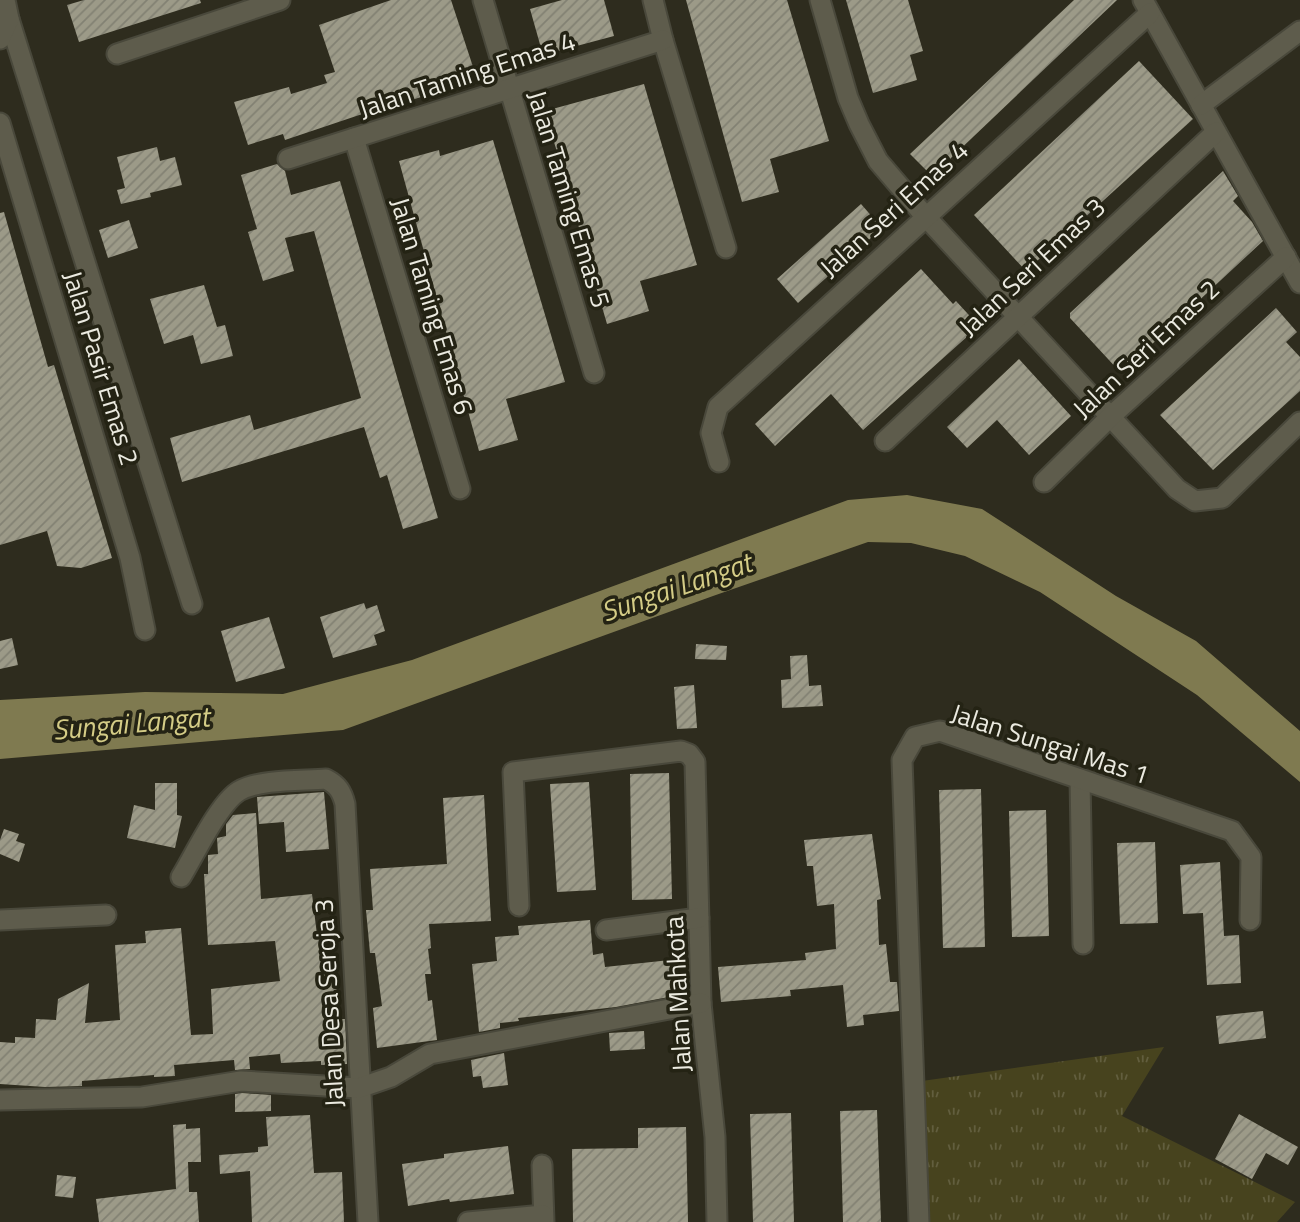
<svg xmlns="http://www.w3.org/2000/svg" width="1300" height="1222" font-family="'Titillium Web',sans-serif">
  <defs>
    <pattern id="grass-tufts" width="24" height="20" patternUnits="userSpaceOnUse" patternTransform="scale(1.75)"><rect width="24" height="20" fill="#47431e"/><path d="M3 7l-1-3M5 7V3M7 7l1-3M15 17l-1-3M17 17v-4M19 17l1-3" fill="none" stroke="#625e3e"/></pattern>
    <pattern id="building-hatch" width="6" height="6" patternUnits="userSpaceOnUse" patternTransform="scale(1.75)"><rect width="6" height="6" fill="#9c9a88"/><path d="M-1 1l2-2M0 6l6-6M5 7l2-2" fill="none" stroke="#828173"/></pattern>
  </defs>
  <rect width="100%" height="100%" fill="#2e2c1e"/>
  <path fill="url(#grass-tufts)" d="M1164,1047l-42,69 173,86 -18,20h-350l-5,-141z"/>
  <path fill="#7f7a50" d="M907,495l75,14 134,87 80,45 104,90v51l-103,-87 -157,-103 -75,-36 -54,-13 -43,-1 -155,54 -370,134 -343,29v-59l145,-8 138,2 129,-34 436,-160z"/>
  <g fill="url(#building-hatch)">
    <path d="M84,0h116l1,3 -122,39 -12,-37z"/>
    <path d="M391,0h60l26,79 -87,28 -1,-2 -104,35 -2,-6 -35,11 -14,-43 55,-15 2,7 36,-11 -3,-8 11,-3 -16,-47z"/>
    <path d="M562,0h42l10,36 -71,19 -13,-46z"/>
    <path d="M686,0h101l42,141 -59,18 9,33 -37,10z"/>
    <path d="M846,0h62l15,51 -13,4 7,25 -44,13z"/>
    <path d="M1074,0h43l-185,176 -22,-22z"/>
    <path d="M1139,61l54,58 -167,152 -52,-56z"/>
    <path d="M644,84l53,181 -57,16 9,30 -42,13 -62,-213z"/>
    <path d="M493,140l72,242 -59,17 12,41 -39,11 -80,-290 40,-11 1,6z"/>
    <path d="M157,147l3,14 15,-4 7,28 -32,8 1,4 -30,7 -4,-14 8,-2 -8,-31z"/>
    <path d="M277,164l8,7 6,24 49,-14 98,337 -35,11 -16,-54 -7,3 -16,-51 -182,55 -12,-44 80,-23 4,15 107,-32 -47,-167 -29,7 9,33 -31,10 -15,-49 9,-3 -16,-54z"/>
    <path d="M1223,171l15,25 -5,5 19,21 11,19 -142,132 -51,-55v-5z"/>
    <path d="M861,204l21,24 -84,75 -21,-24z"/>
    <path d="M4,212l44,155 6,-2 58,193 -31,10 -24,-2 -10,-35 -47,14v-332z"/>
    <path d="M129,220l9,28 -30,10 -9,-28z"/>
    <path d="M921,269l32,35 3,-3 23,25 -116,104 -32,-36 -56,52 -20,-22z"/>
    <path d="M204,285l13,42 8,-2 8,31 -32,8 -8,-29 -29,9 -14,-45z"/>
    <path d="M1276,308l21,24 -11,10 14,15v34l-87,79 -53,-55z"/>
    <path d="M1019,359l52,57 -42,39 -32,-35 -30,28 -20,-21z"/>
    <path d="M364,603l2,6 11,-4 8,26 -11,4 3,10 -44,13 -13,-41z"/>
    <path d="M269,617l16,51 -49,14 -15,-51z"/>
    <path d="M12,638l6,27 -18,4v-28z"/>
    <path d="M696,644l31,2 -1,14 -31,-1z"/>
    <path d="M807,655l2,31 12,-1 2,21 -41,2 -1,-28 10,-1 -1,-23z"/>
    <path d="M694,685l3,43 -20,1 -3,-42z"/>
    <path d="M669,773l3,126 -40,1 -2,-126z"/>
    <path d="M589,782l7,108 -39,2 -7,-108z"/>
    <path d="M155,783h22v32l5,1 -7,32 -48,-10 7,-33 21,5z"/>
    <path d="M981,789l4,158 -42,1 -4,-158z"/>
    <path d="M324,792l5,57 -43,3 -2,-30 -25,2 -2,-27z"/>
    <path d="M484,795l7,126 -62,3 2,24 -3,1 3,25h-6l3,27 4,-1 5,40 -60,8 -4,-40 9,-2 -7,-53h-5l-4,-43h7l-3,-41 77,-5 -4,-66z"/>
    <path d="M1046,810l3,126 -37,1 -3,-126z"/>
    <path d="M256,813l5,86 51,-5 5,41 13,-1 10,85h5l2,45 -26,1v-4l-40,2 -1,-9 -31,3 1,12 -15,1 -1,-10 -60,5 1,11 -21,1v-2l-72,6v5l-37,1 -45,-3v-42l15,1v-6l20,1 1,-19 20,1 2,-21 31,-16 -4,40 35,-3 -5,-75 31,-2 -1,-12 36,-3 10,107 22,-1 -2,-45 69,-8 -5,-40 -67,4 -4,-71h4v-19l10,-1 -1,-16 9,-2v-12l7,-9z"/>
    <path d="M4,829l15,5 -3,7 9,3 -6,18 -19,-8v-14z"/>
    <path d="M872,834l9,65 -4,1 2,45 7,-1 4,38h7l2,29 -36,4 1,10 -17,2 -4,-42 -53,5 1,6 -70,6 -3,-35 88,-7 -1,-7 31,-4 -2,-45 -17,2 -4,-40h-6l-3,-26z"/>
    <path d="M1155,842l3,81 -38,1 -3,-81z"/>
    <path d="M1220,862l4,74 15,-1 2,48 -34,2 -4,-72 -20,1 -3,-49z"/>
    <path d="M590,920l3,35 10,-2 2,14 65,-7 4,36 -58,11 -98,11 1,3 -19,2v5l-21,4 -7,-68 25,-3 -2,-24 24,-2 -1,-9z"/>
    <path d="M1263,1011l3,27 -47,6 -3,-28z"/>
    <path d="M644,1031l1,18 -35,2 -1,-18z"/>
    <path d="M504,1053l4,32 -25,3 -2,-12 -8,1 -2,-17z"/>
    <path d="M242,1093l29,2v16l-36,1v-18z"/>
    <path d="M877,1110l4,112h-38l-3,-111z"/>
    <path d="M791,1113l3,109h-41l-3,-108z"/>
    <path d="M1239,1114l59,33 -10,18 -22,-12 -14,26 -37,-20z"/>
    <path d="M310,1115l4,58 28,-1 2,50h-92l-2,-51 -30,3 -1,-19 39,-3v-5l10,-1 -2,-29z"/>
    <path d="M186,1124v5l14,-1 1,34h-13l1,30h8l2,30h-100l-3,-23 80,-10 -3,-64z"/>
    <path d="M686,1127l2,95h-115l-1,-73 66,-1v-20z"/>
    <path d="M508,1146l6,48 -64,8 -1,-3 -41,7 -6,-42 42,-6v-4z"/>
    <path d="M57,1175l19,2 -3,21 -18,-2z"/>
  </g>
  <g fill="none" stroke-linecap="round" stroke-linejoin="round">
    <defs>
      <g id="minor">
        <path d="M483,0l111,373"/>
        <path d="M653,0l10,40 63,208"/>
        <path d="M820,0l28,98 11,26 19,37 47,55 252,273 18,12 27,-3 78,-76"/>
        <path d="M1143,0l157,283"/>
        <path d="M9,19l183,585"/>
        <path d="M0,39l9,-20 -4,-19"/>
        <path d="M117,54l163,-54"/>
        <path d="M1201,105l99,-74"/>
        <path d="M0,123l130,435 15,72"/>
        <path d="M354,138l106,351"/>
        <path d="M288,159l375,-119"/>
        <path d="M885,441l331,-309"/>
        <path d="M719,462l-8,-29 7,-26 432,-394"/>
        <path d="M1044,482l66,-65 176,-160"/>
        <path d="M1080,779l3,165"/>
        <path d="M181,877c13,-21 38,-74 58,-86 21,-12 63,-10 87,-12 12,6 16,13 19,25l23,418"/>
        <path d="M519,906l-6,-134 168,-21 8,3 6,8 6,241 14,134 2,85"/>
        <path d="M0,920l106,-5"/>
        <path d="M606,930l93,-12"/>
        <path d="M0,1100l142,-3 99,-16 118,7 32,-11 39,-23 271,-51"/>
        <path d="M542,1165l2,57"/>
        <path d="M468,1222l75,-7"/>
        <path d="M919,1222l-17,-462 13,-23 25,-6 292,100 19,26 -1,63"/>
      </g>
    </defs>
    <use href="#minor" stroke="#49483b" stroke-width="23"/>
    <use href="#minor" stroke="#5e5c4c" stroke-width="19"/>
  </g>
  <g text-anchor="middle" stroke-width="7" stroke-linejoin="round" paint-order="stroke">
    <g font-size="26" fill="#ebeae0" stroke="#242314">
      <text transform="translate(467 75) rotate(-18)" y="9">Jalan Taming Emas 4</text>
      <text transform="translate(569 199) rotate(73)" y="9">Jalan Taming Emas 5</text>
      <text transform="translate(894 209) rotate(-42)" y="9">Jalan Seri Emas 4</text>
      <text transform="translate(1032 267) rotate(-43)" y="9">Jalan Seri Emas 3</text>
      <text transform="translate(432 306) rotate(73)" y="9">Jalan Taming Emas 6</text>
      <text transform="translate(1146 349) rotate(-43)" y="9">Jalan Seri Emas 2</text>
      <text transform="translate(101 368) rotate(73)" y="9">Jalan Pasir Emas 2</text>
      <text transform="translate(1050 744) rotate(18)" y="9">Jalan Sungai Mas 1</text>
      <text transform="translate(678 994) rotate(-93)" y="9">Jalan Mahkota</text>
      <text transform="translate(329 1003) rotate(-93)" y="9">Jalan Desa Seroja 3</text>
    </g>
    <g font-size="28" font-style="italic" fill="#d4cc86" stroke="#242314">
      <text transform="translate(676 587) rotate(-19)" y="10">Sungai Langat</text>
      <text transform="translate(131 723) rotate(-5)" y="10">Sungai Langat</text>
    </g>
  </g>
</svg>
